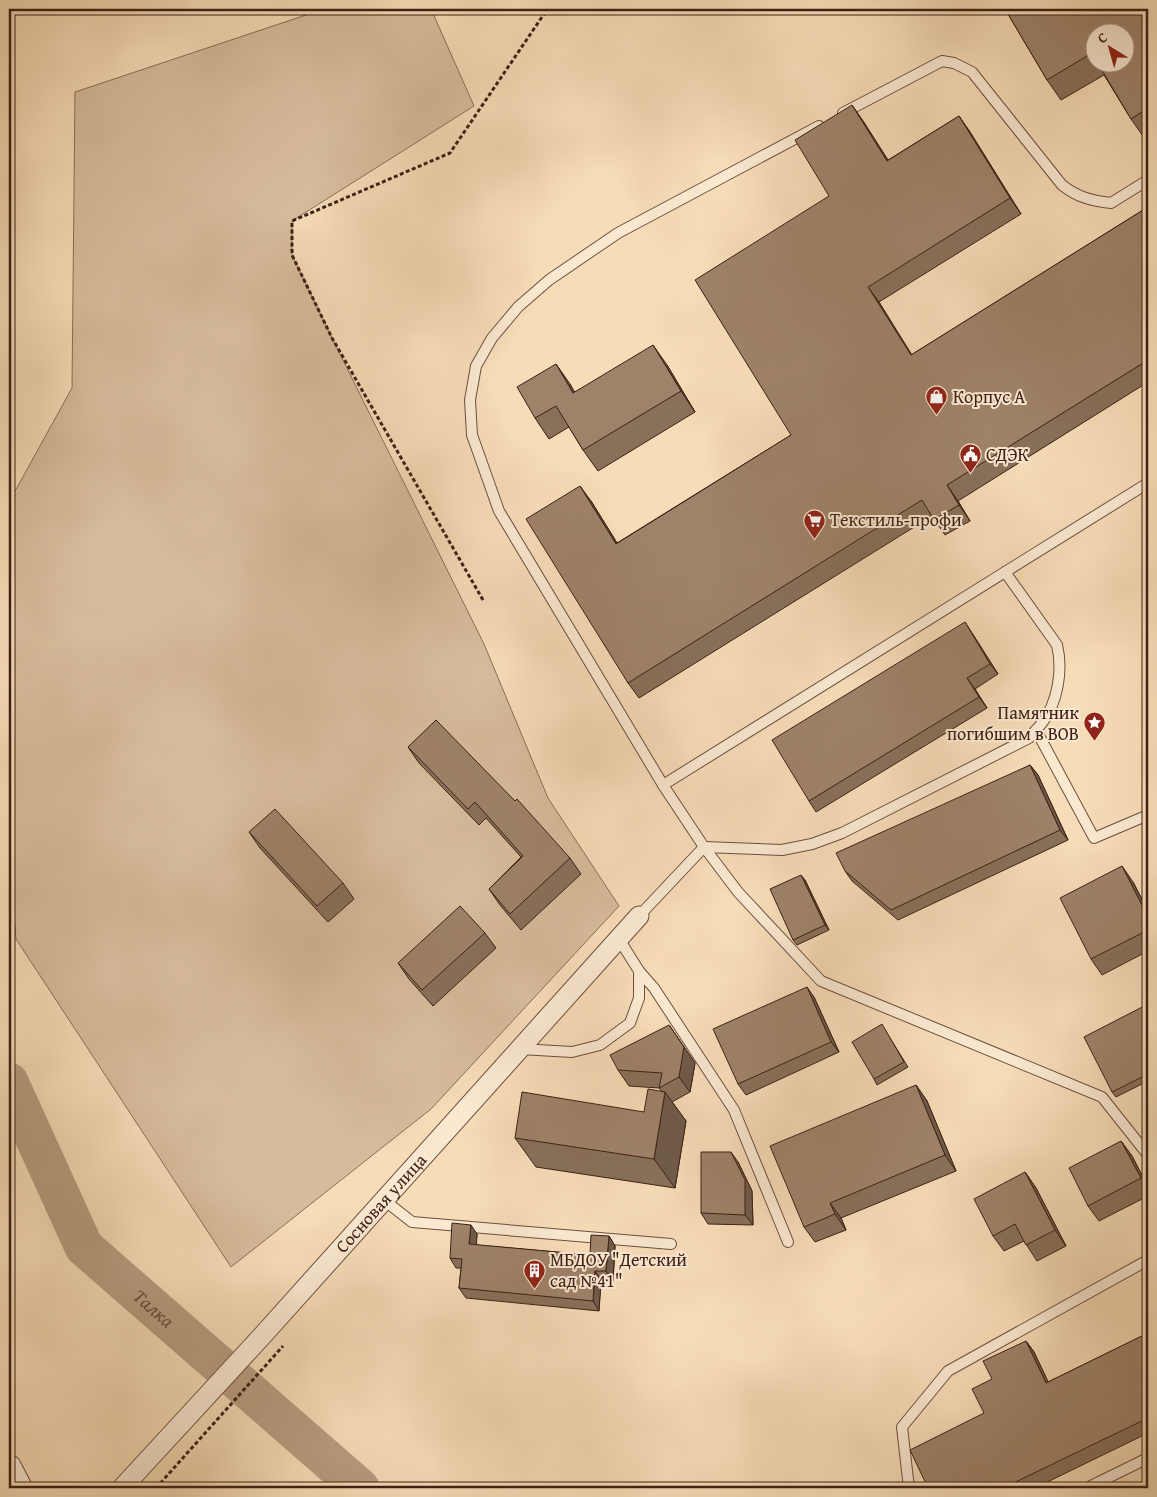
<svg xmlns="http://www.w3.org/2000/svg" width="1157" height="1497" font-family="'Gentium Book Plus',serif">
  <rect width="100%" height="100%" fill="#f7dcb8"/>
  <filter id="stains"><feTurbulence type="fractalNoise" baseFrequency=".004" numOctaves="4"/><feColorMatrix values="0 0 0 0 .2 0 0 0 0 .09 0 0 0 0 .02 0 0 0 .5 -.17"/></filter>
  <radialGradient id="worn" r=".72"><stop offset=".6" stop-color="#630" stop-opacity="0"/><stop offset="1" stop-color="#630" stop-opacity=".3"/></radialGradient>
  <path fill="#d7bc9c" stroke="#8a6e58" d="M324,9h107l43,97 -182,115v34l40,83 152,306 64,154 71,108 -188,203 -200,158 -215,-328 -7,-85v-352l63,-114 3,-296z"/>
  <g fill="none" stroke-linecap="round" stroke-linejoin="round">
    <path stroke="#b89c80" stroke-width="39" id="s1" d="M9,1082l75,165 276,241"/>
    <defs>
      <g id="service">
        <path d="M843,113l99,-52 12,2 18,9 90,113c15,12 30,16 49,18l37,-23"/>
        <path d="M819,126l-201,107 -69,47 -31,27 -26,31 -16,28 -6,34 2,35 27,76 164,274 41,62 34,45 83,89 281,116 46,58"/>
        <path d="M1036,730l58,108 54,-23"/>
        <path d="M663,785l485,-302"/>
        <path d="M639,916l65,-69 78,3 30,-6 30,-11 187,-95c4,-5 9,-10 13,-15 16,-21 21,-53 15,-78l-52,-73"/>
        <path d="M619,939l20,32 15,17 80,122 54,132"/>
        <path d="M520,1049l52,3 28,-7 30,-22 9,-25v-27"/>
        <path d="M384,1200l28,22 259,22"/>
        <path d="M909,1488l-7,-61 46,-56 200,-111"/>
        <path d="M1087,1488l61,-30"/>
      </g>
      <g id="minor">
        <path id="s2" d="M122,1488l140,-152 377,-420"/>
      </g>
      <path id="tertiary" d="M9,1467l11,21"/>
    </defs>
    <use href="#service" stroke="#6c4f3d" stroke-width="12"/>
    <use href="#minor" stroke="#6c4f3d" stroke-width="21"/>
    <use href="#tertiary" stroke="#6c4f3d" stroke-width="26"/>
    <g stroke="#3d2014" stroke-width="3" stroke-dasharray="4 2.5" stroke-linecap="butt">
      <path d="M483,600l-151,-262 -40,-83v-34l158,-68 94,-139 13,-5"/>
      <path d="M156,1488l127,-142"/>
    </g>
    <use href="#service" stroke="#fae8d1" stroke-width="10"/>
    <use href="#minor" stroke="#fae8d1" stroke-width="19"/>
    <use href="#tertiary" stroke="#fae8d1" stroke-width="24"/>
  </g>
  <g fill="#88705a" stroke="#3d2014" fill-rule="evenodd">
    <path d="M1005,9h143v128l-3,2 -14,-20 -27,-44 -43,25 -14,-20zM1094,32h30v30h-30z"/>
    <path d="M852,105l11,16 25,39 71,-44 11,16 51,82 -142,88 32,53 237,-148v175l-190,119 12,20 -25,14 -13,-19 -293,182 -11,-15 -37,-182 26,42 174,-108 38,-239z"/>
    <path d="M667,365l28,47 -97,59 -15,-21 -14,-23 -20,12 -14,-21 35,-34 4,8z"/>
    <path d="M972,633l26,41 -23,15 12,19 -171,104 -7,-11z"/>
    <path d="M408,747l162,111 11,16 -60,56 -21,-25 -11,-16 32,-32 -35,-39 -7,7 -60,-62z"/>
    <path d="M1030,765l8,10 30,65 -170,80 -46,-39 -7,-10z"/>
    <path d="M249,832l94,51 11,16 -26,23 -68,-74z"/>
    <path d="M805,880l24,50 -32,15 -4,-5z"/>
    <path d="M1133,882l15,29v40l-46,24 -11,-16z"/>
    <path d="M485,933l11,15 -63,58 -24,-27 -11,-16z"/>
    <path d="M814,997l25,55 -93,43 -8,-11z"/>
    <path d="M1148,1004v77l-32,16 -4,-5z"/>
    <path d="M669,1025l26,38 -5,29 -18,10 14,19 -11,67 -139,-21 -21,-29 129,-26 18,-20 -3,-4 -30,-2 -11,-16z"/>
    <path d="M885,1030l23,37 -31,18 -3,-6z"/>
    <path d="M916,1085l11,16 29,70 -115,47 5,12 -31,12 -11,-15z"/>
    <path d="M1121,1141l11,15 16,31v9l-49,25 -11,-15z"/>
    <path d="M738,1162l14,29 1,34 -45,-1 -7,-11z"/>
    <path d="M1025,1172l11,16 30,58 -29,15 -13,-20 -20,10 -11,-15z"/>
    <path d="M477,1234l-1,11 114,10 19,-19 6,10 -2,35 -12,-1 -2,31 -133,-13 -7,-10 2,-20h-5l-6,-10z"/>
    <path d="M1148,1333v100l-113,55h-107l56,-75 8,-34 34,-38 8,11 14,30z"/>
  </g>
  <g fill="#6f5b4a" stroke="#3d2014">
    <path d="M852,105l11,16 35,55 -11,-15z"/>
    <path d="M959,116l11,16 51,82 -11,-16z"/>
    <path d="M868,287l11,15 43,69 -11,-16z"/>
    <path d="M653,345l14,20 28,47 -14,-21z"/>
    <path d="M556,364l14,20 17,29 -14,-20z"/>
    <path d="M947,485l11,16 12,20 -11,-16z"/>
    <path d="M580,486l11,15 36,58 -11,-15z"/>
    <path d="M965,622l7,11 26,41 -8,-10z"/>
    <path d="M967,678l8,11 12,19 -8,-11z"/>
    <path d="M1030,765l8,10 30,65 -8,-10z"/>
    <path d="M1122,866l11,16 15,29v6z"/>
    <path d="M801,875l4,5 24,50 -4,-5z"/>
    <path d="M807,987l7,10 25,55 -8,-10z"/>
    <path d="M669,1025l26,38 -5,29 -11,-15z"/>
    <path d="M916,1085l11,16 29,70 -11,-16z"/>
    <path d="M665,1092l21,29 -11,67 -21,-29z"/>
    <path d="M1121,1141l11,15 16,31v2l-7,-11z"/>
    <path d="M731,1152l7,10 14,29 1,34 -8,-10z"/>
    <path d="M1025,1172l11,16 30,58 -11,-16z"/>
    <path d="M830,1203l11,15 5,12 -11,-16z"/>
    <path d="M471,1225l6,9 -1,20 -7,-10z"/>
    <path d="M609,1236l6,10 -2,35 -7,-10z"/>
    <path d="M595,1271l6,9 -2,31 -6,-10z"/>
    <path d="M1026,1341l8,11 20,42 -8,-11z"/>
  </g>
  <g fill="#9e8269" stroke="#3d2014">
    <path d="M1005,9h143v99l-17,11 -34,-57h27v-30h-30v26l-2,-5 -45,27z"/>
    <path d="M852,105l35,56 72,-45 51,82 -142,89 43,68 237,-148v153l-201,125 12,20 -25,15 -12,-20 -294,183 -102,-164 54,-33 36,58 175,-109 -96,-155 134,-84 -34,-56z"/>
    <path d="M653,345l28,46 -98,59 -27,-44 -21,12 -18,-31 39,-23 17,29z"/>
    <path d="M965,622l25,42 -23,14 12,19 -170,104 -37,-61z"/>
    <path d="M436,720l79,81 2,-2 53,59 -60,56 -21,-25 34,-33 -48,-54 -7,7 -60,-62z"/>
    <path d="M1030,765l30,65 -169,80 -46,-39 -9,-18z"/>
    <path d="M275,809l68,74 -26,23 -68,-74z"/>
    <path d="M1122,866l26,51v13l-57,29 -31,-61z"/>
    <path d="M801,875l24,50 -32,15 -23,-51z"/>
    <path d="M460,906l25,27 -63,57 -24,-27z"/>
    <path d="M807,987l24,55 -93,42 -25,-55z"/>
    <path d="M1148,1004v70l-36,18 -28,-55z"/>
    <path d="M882,1024l22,38 -30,17 -22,-37z"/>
    <path d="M669,1025l15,22 -5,30 -20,11 3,-15 -44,-3 -8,-15z"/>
    <path d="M916,1085l29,70 -115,48 5,11 -31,13 -34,-81z"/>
    <path d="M648,1089l17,3 -11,67 -139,-21 7,-46 122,20z"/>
    <path d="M1121,1141l20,37 -53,28 -19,-38z"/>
    <path d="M701,1152h30l14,28v35l-44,-2z"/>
    <path d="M1025,1172l30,58 -29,15 -11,-21 -22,12 -19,-37z"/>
    <path d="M452,1223l19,2 -2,19 121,11 1,-20 18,1 -3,35h-11l-2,30 -134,-13 3,-29 -12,-1z"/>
    <path d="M1148,1333v85l-145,70h-75l-18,-38 74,-37 -12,-24 20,-10 -9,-18 43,-20 20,42z"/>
  </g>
  <defs>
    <symbol id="shop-pin" viewBox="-11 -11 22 30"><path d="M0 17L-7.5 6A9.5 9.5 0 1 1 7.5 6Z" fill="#8f2418" stroke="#fae8d1"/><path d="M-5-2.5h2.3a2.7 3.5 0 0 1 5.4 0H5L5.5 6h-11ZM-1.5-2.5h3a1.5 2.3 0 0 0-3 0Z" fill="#fff"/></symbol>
    <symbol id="civic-pin" viewBox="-11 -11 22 30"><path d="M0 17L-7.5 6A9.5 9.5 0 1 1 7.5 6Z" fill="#8f2418" stroke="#fae8d1"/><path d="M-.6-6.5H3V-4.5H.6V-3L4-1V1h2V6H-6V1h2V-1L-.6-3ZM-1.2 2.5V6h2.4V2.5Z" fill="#fff"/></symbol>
    <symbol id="supermarket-pin" viewBox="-11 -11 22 30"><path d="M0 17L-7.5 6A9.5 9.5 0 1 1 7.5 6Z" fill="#8f2418" stroke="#fae8d1"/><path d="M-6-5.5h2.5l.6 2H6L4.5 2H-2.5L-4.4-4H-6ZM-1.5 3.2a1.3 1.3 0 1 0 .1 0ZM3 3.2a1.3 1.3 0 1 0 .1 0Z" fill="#fff"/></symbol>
    <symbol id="sight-pin" viewBox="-11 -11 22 30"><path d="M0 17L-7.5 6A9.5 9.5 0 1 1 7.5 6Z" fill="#8f2418" stroke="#fae8d1"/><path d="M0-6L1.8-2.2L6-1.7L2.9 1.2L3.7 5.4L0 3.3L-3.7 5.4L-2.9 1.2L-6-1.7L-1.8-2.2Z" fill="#fff"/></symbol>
    <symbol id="building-pin" viewBox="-11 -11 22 30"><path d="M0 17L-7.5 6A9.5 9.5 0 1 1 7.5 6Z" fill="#8f2418" stroke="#fae8d1"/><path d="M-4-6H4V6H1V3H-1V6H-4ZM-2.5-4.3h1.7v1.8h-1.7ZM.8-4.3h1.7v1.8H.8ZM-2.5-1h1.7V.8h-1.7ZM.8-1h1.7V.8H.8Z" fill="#fff"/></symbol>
  </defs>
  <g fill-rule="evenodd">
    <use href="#shop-pin" x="924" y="384" width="25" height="34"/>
    <use href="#civic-pin" x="958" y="442" width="25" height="34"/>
    <use href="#supermarket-pin" x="802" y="508" width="25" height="34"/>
    <use href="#sight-pin" x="1082" y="710" width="25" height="34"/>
    <use href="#building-pin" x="522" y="1258" width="25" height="34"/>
  </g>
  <g text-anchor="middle" stroke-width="4" stroke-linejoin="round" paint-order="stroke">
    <g font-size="18" fill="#3d2014" stroke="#fae8d1" text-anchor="start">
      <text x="953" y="403">Корпус А</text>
      <text x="986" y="461">СДЭК</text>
      <text x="830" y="526">Текстиль-профи</text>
      <text x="1079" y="719" text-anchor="end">Памятник<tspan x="1079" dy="21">погибшим в ВОВ</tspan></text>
      <text x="550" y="1266">МБДОУ "Детский<tspan x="550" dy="21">сад №41"</tspan></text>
    </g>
    <g font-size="18" fill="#3d2014" stroke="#fae8d1">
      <text dy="6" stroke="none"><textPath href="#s2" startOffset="385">Сосновая улица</textPath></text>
    </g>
    <g font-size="19" font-style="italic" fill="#684b3a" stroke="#fae8d1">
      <text dy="7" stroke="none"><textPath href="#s1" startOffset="274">Талка</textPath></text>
    </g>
  </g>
  <rect width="1157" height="1497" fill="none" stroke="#f7dcb8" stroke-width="30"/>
  <rect x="10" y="10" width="1137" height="1477" fill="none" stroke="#3d2014" stroke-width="2.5"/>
  <rect x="15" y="15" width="1127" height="1467" fill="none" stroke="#3d2014"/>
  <g transform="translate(1110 48) rotate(323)"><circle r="24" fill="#fae8d1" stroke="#ae9885"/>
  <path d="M0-4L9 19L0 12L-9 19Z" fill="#8f2418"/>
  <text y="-8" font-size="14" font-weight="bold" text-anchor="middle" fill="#3d2014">С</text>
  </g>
  <rect width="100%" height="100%" filter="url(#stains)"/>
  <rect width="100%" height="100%" fill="url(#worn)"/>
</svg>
